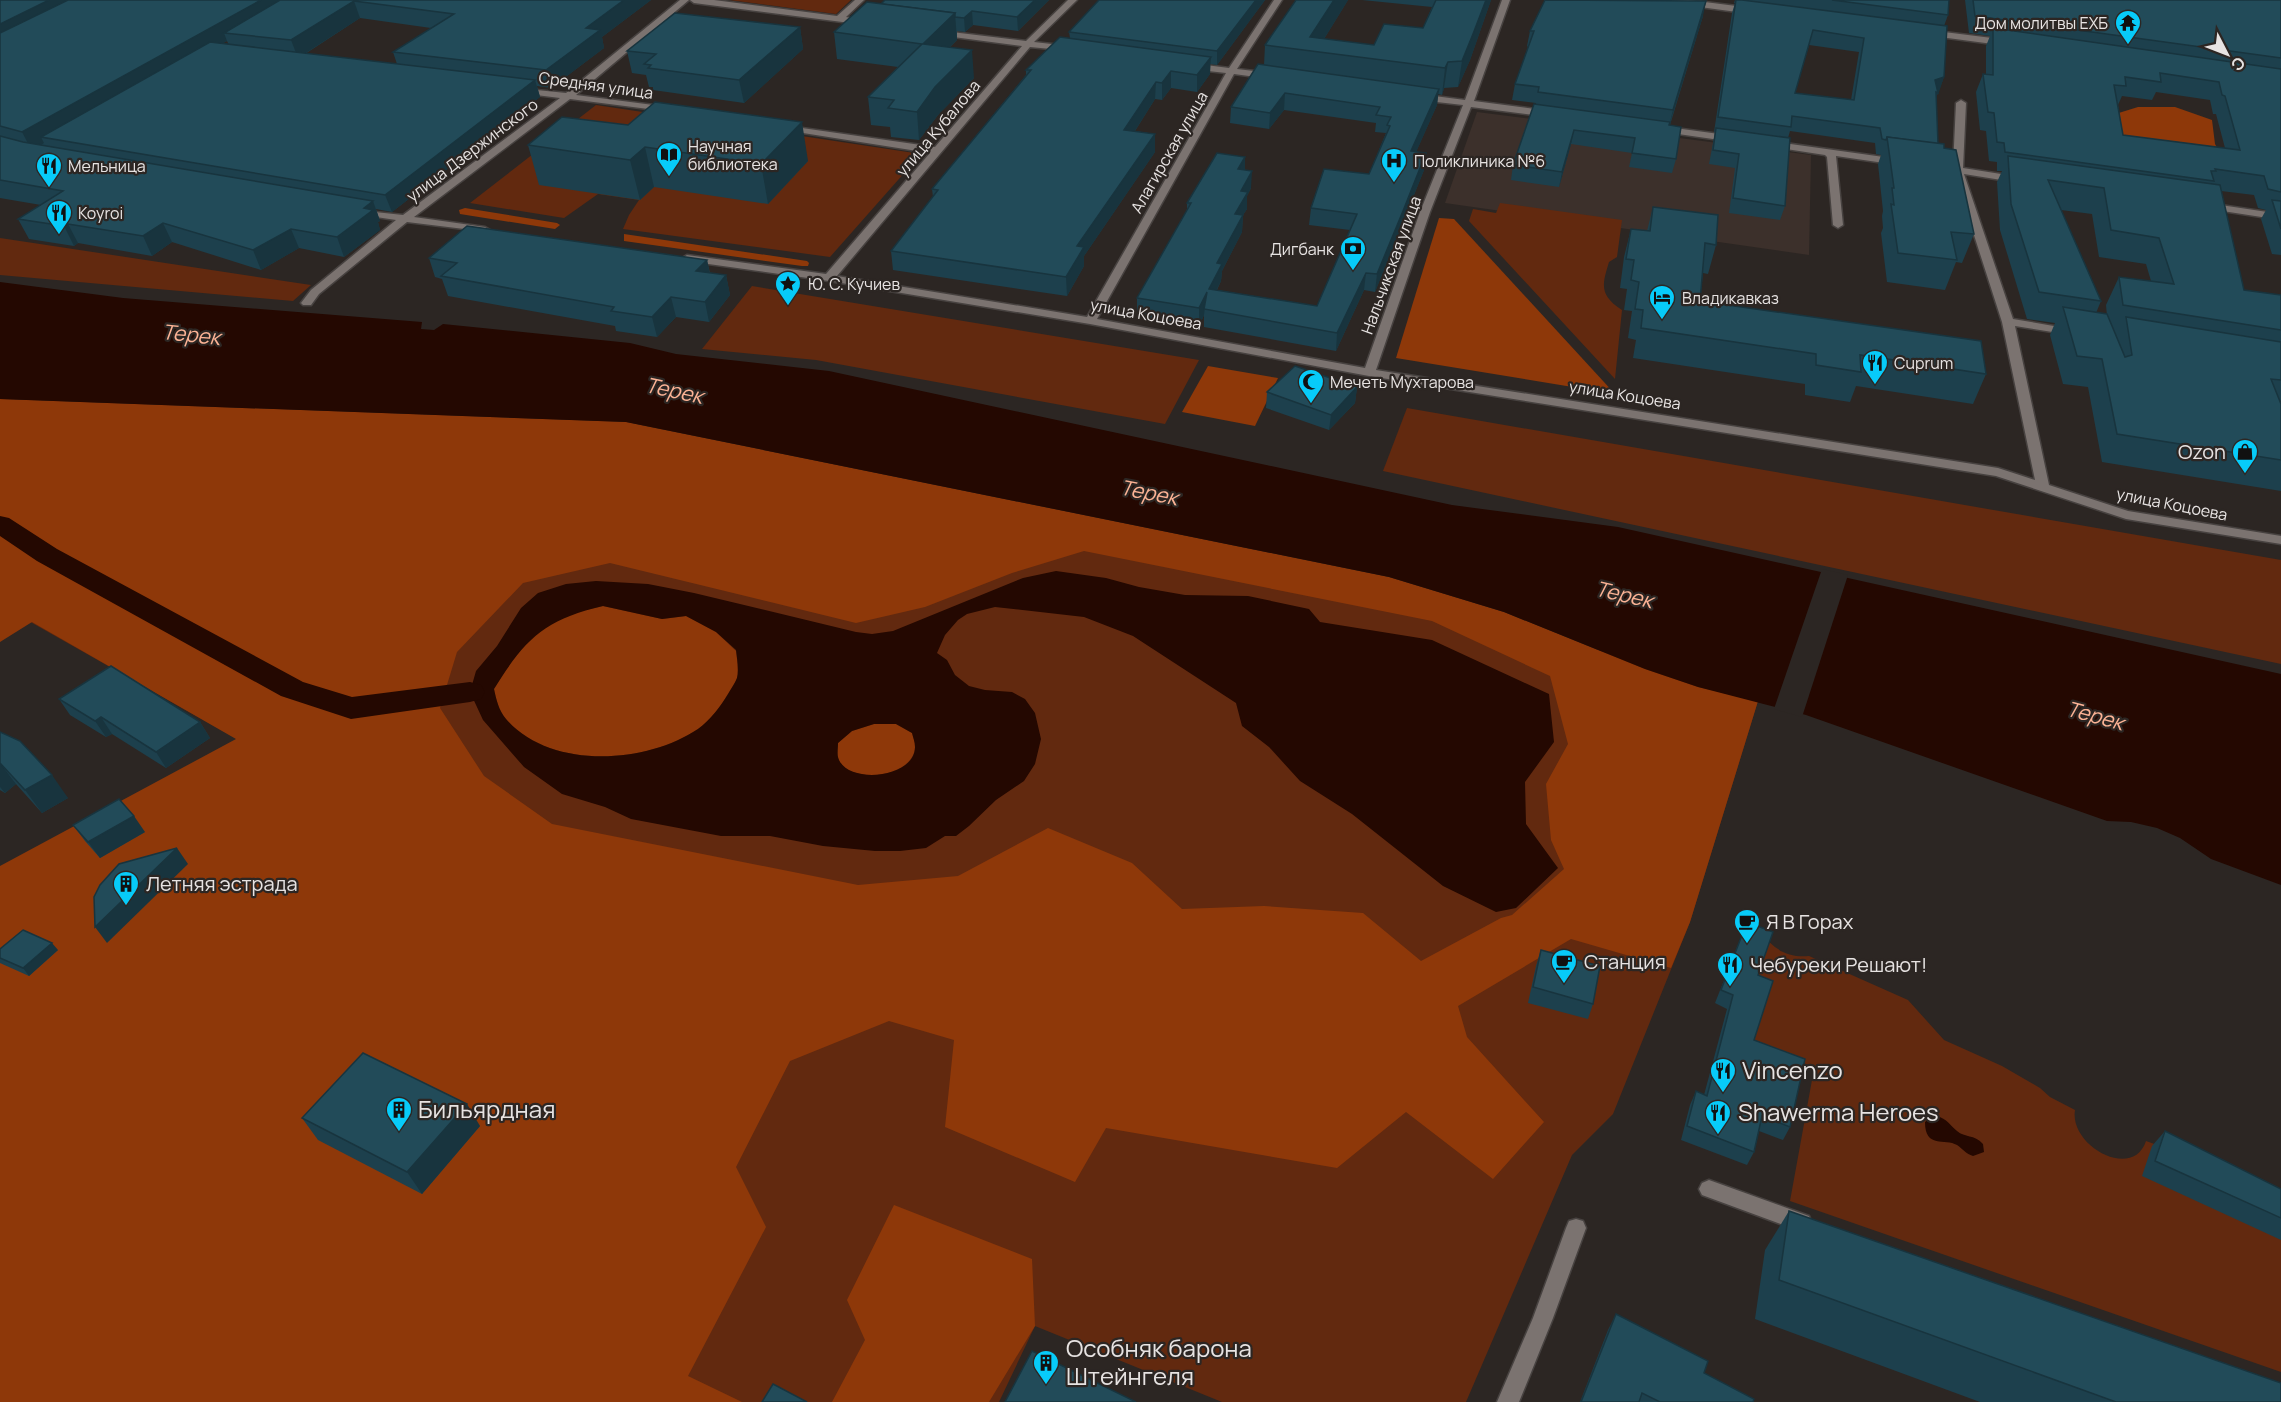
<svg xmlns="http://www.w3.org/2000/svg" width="2281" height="1402" font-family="Manrope,sans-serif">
  <rect width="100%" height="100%" fill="#2c2623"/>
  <path fill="#3c302b" d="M1477,112l334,43 -2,100 -364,-52z"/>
  <g fill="#62290f">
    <path d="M729,0h122l-15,14z"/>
    <path d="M596,105l325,49 -91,103 -207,-28 6,-14 10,-15 -41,-6 -34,24 -94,-15z"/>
    <path d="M1500,203l122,17 -5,37 -8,5c-7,23 -10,33 13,48l-7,69 -146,-158 4,-12 23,4z"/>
    <path d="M0,238l20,3 291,44 -18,16 -293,-26z"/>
    <path d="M752,286l447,74 -34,64 -349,-64 -114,-11z"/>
    <path d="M0,399l626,23 983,231c49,21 97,36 149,48l-68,221 -77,192 -41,41 -106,247h-244l-187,-76 -36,76h-999l213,-639 24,-24 -233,-132z"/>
    <path d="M1407,408l874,152v104l-898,-193z"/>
    <path d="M1760,931c13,18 27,27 49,25l99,44 36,40 58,26 38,22 10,9 25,13c-6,36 58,71 71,31l50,18 85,46v167l-491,-171 24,-132 -89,-34z"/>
  </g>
  <g fill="#8e3809" fill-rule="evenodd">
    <path d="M2138,107h37l37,13 3,24 7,13 4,15 -146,-47z"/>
    <path d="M465,208l92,15 3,2 -5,4 -95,-15 -1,-4z"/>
    <path d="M1439,218l15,1 161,175 -219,-36z"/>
    <path d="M624,234l183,27 2,2 -1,3h-6l-178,-25z"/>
    <path d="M1208,366l70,12 -23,48 -73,-14z"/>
    <path d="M0,399l626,23 763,155 115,35 141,57 53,18 60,14 -68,221 -19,46 -100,-29 -113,67 9,31 77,85 -51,57 -87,-67 -69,56 -231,-40 -31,54 -130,-55 9,-87 -65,-19 -99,40 -54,106 30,60 -78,149 54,26h-742v-536l236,-127 -204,-117 -32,20zM1084,551l348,70 118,55 18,68 -22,40 5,56 13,29 -52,46 -11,3 -80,43 -58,-48 -99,-7 -82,3 -50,-46 -84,-35 -90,48 -100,9 -306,-61 -68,-48 -44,-68 17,-56 66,-69 87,-20 246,60 69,-16 87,-34z"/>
    <path d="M603,606l59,13 24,-3 30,16 20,19c1,8 3,20 1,27 -2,5 -6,11 -9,16 -7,12 -18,27 -30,35 -52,35 -148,41 -192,-10 -7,-8 -10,-20 -12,-30 18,-30 41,-63 76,-75 11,-4 22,-5 33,-8z"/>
    <path d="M874,724h22l16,9c1,4 3,9 3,13 0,33 -69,39 -77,12 -1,-4 0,-11 0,-15l14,-12z"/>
    <path d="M894,1205l138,54 3,67 -46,76h-157l33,-62 -18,-40z"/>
  </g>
  <g fill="#240801" fill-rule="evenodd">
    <path d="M0,282l123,16 299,24 -1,7 13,1 9,-6 187,19 46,11 153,17 623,134 166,22 663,147v211l-70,-26 -31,-21 -23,-10 -26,-6 -24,-1 -301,-106 -108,-28 -53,-18 -141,-57 -115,-35 -763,-155 -626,-23z"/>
    <path d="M1056,571l50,7 33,9 46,8 63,1 61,13 11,13 112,18 117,54 5,48 -29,40 1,42 32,44 -42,40 -20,4 -53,-26 -91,-72 -52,-33 -31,-34 -27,-21 -6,-23 -103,-67 -49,-19 -89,-10 -28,7 -9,6 -13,15 -8,18 10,7 8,15 14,11 16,4 27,2 13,7 10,14 6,26 -6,25 -11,17 -28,19 -27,26 -13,10h-11l-19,12 -26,3h-25l-52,-5 -53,-10h-49l-90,-17 -26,-12 -43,-13 -38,-27 -41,-47 -13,-28 6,-21 21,-25 24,-38 17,-15 28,-9 30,-3 52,3 46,9 162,39 16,2 21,-3 130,-53zM603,606l59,13 24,-3 30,16 20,18c1,8 3,20 1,28 -2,5 -6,11 -9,16 -7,12 -18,26 -30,35 -52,35 -148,41 -192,-10 -7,-8 -10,-20 -12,-30 31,-50 50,-69 109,-83zM874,724h22l16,9c1,4 3,9 3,14 0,32 -70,38 -77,10 -1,-3 0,-10 0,-14l14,-12z"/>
    <path d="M1937,1116c10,3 12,8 20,15 8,7 17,3 26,13l1,8 -11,4c-7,-2 -10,-7 -16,-11 -12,-7 -32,4 -32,-23l6,-5z"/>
  </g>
  <path fill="#2c2623" d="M1822,569l26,6 -46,142 -28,-8z"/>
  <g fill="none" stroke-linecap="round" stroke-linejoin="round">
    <path fill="#240801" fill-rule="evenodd" d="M0,516l9,2 48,31 246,133 49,15 118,-15 11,3 4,7 -4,7 -11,3 -119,17 -70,-23 -244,-135 -37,-25z"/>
    <defs>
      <g id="minor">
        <path d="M680,0h9l-113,95 93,12 3,1v4l-102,-13 -156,118 71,10 5,3 -1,2 -82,-10 -88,72 -8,11h-8l-2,-2 10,-13 85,-70 -40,-6v-4l47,5 157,-117 -40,-5 -5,-3 2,-2 49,5z"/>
        <path d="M690,0h24l123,16 18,-16h9l-18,17 24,5 -4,3 -172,-22z"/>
        <path d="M1068,0h9l-43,42 35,4 4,3 -1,2 -42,-4 -193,229 250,41 139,-244 -36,-4 -5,-3 5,-3 39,5 45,-68h8l-45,69 34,4 5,3 -5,3 -37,-5 -137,245 268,49 55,-156 43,-107 -44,-5 -5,-3 5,-3 46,6 37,-100h8l-36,101 76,10 5,3 -5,3 -79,-10 -41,105 -54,158 622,98 37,12 -33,-158 -48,-149 -17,-5 5,-3 11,2 3,-64 5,-3 5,3 -3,65 57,9 5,3 -5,3 -56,-9 49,145 58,10 6,3 -6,3 -56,-9 34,159 79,26 153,25v8l-155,-25 -130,-43 -627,-100 -279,-52 -261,-43 -142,-20 -5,-3 5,-3 139,19 104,-121 -146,-23 -5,-3 2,-2 154,22 87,-101 -84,-11 -4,-3 1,-2 91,11z"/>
        <path d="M1666,0h23l63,8 4,3 -4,3 -82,-11z"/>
        <path d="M1928,30l80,10 4,3 -4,3 -83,-11v-4z"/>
        <path d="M1660,126l74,10 5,3 -5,3 -77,-11v-4z"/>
        <path d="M1770,141l128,18 5,3 -5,3 -62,-9 7,69 -5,3 -5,-3 -6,-68 -2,-2 -58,-9 -2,-2z"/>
        <path d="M2207,203l74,11v6l-78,-12 -1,-2z"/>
        <path d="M1709,1180l100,36 3,7 -3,7 -7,2 -100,-37 -3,-6 3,-6z"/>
        <path d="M1576,1219l7,2 3,7 -33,90 -34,84h-22l36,-84 33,-90 3,-7z"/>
      </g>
    </defs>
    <use href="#minor" stroke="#474240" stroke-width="3"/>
    <use href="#minor" fill="#7b7370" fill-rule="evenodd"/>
  </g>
  <g fill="#1d404d" fill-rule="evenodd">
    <path d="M0,0h651l-49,37 2,11 -53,40 -14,-2 3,11 -148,115 -16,-3 4,12 -2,1 2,8 -36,27 -45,-9 -38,22 -89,-28 -20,14 -74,-13 -4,3 -45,-7 -11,-20 23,-14 -41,-7zM360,18l71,10 -38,24 4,12 -92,-10zM227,41l2,4 -8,-1z"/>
    <path d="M1049,0l-31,31 -45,-6 -8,7 -8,-1v9l-7,7 24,31 -36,37 -19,25 -28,-3 -1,-10 -19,-2 -3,-28 30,-30 -61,-8 -3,-27 47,-28z"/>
    <path d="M1099,0h166l-48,65 -7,-1v10l-13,18 -26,-4 -9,12 -7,-1 -20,32 20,3v18l-71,104v10l-17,30 -174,-26 -2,-19 42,-54 -1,-8 94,-114v-5l44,-32 -1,-6z"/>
    <path d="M1296,0h52l-24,39 50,6 49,-17 9,-21 -70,-7h129l-21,60 -12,27 -14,1 -2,7 -4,-1 -1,11 -21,47 8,18 -49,122 -11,-2 -28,61 -132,-24v-12l-5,11 -62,-10v-18l50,-86v-9l58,-46v13l6,18 -4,8v13l-4,6 -1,17 -20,39 -1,10 -4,9 100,16 33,-76 -41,-5 2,-17 58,-34 17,-41 -11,-1 1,-9 -92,-13 -15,19 -39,-6 1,-16 33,-42 1,-20z"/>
    <path d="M1735,0h214l-1,15 -4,11v51l-8,21 2,46 6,4 30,86 -12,29 -6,-1 -11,28 -58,-8 -6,-49 2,-5 -1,-12 1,-5 -5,-47 3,-9 -5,-1 -1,-11 -85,-12 -2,7 -3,68 -5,14 -51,-7 6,-45 -26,-4 6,-32h-1l18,-119 3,-10h-1zM1809,45l50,7 -8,48 -56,-7z"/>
    <path d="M1965,0h316v255l-9,-1 -11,-35 5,-9 -8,-2 -4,-13 -33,-4 23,99 37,5v105l-1,2 1,2v87l-179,-29 -14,-75 -25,-3 -13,-49 5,-12 -28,-4 -27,-89 -3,-48 5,-11h-5v-9l-8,-1 -3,-30 -6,-1 -4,-38 7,-18 3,1v-29l4,-10 -21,-3zM2156,92l54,8 3,14h3l9,34 -102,-13 -5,-30 4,-9 30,4zM2061,210l31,4 7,43 47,7 5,17 -32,-4 -13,28 1,11 -11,-3 5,-12z"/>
    <path d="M1703,16l-33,109 6,34 -4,14 -43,-6 3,-14 -61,-9 -12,43 -48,-7 2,-15 23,-62 -24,-3 3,-16 13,-37 -1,-1 3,-15z"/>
    <path d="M800,27l3,22 -59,54 -91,-13v-3h-4l-3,-12 -14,-2 -5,-22z"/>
    <path d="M562,117l246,44 -40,43 -114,-17 -14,13 -101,-15 -11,-40z"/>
    <path d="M1653,207l63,38 -8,29 -5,-1 -3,28 286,73 -13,30 -117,-18 -6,16 -45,-7v-11l-172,-26 3,-18 -8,-2 4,-27 -8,-1 3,-21 -7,-1 4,-31 7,-28 16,2z"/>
    <path d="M429,258l278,2 3,13 16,2 4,20 -21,27 -33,-5 -19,20 -41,-6 -1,-5 -167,-30 -6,-17 -7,-2z"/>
    <path d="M1357,387l-2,16 -26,27 -63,-22 1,-16z"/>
    <path d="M59,699l141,23 10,16 -44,30 -54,-34 -6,3 -36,-22z"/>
    <path d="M0,732l68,66 -26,15 -26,-29 -11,9 -5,-3z"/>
    <path d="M73,825l72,7 -45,26 -15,-17z"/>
    <path d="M1747,922l11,53 -4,65 36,87 -7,13 -24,-9 -5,21 -7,13 -66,-25 9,-35 6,-14 8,4 23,-86 -12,-6z"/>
    <path d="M0,949l58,1 -29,26 -29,-13z"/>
    <path d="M1541,950l52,54 -5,15 -60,-16 8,-37z"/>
    <path d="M302,1118l178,8 -58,68 -104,-54z"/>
    <path d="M2165,1131l116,58v51l-139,-64 10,-30z"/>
    <path d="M1789,1211l492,191h-301l-225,-83 10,-69z"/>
    <path d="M1616,1314l88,59 49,29h-173l28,-72z"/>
  </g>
  <g fill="#18343e">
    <path d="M49,0h42l-91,46v-22z"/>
    <path d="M261,0h38l-75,33 3,8 -175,98 -11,-2 3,6 -12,8 -10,-19z"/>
    <path d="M624,0h27l-49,37 2,11 -53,40 -5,-18 40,-42z"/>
    <path d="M1035,0h14l-31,31 -1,-14z"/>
    <path d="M1256,0h9l-48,65v-14z"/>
    <path d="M1334,0h14l-32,52 -6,-15z"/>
    <path d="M1486,0h5l-21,60 -12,27 4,-26z"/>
    <path d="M354,1l6,17 -62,40 -7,-18z"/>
    <path d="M1706,1l-3,15 -34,110 4,-16z"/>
    <path d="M972,11l1,14 -8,7 -1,-14z"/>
    <path d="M955,13l2,27 -31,31 -3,-27z"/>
    <path d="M800,27l3,22 -59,54 -5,-23z"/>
    <path d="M972,50l2,28 -36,37 -19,25 -2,-28 18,-25z"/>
    <path d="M1211,57l-1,17 -13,18v-17z"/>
    <path d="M1448,62l-4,26 -2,7 3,-27z"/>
    <path d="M1171,71v17l-9,12v-17z"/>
    <path d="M1944,77l-5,15 -2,1 -2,-13z"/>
    <path d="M535,80l5,17 -148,115 -7,-17z"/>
    <path d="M1156,82l-1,17 -31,49v-18z"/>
    <path d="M1439,89l-2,16 -28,63 2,-17z"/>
    <path d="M1285,93l-1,17 -15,19 1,-16z"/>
    <path d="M802,122l6,39 -40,43 -7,-40z"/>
    <path d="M1574,130l-3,14 -12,43 3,-15z"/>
    <path d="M1155,134v18l-71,104v10l-17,30 -1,-19 11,-31z"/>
    <path d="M645,147l9,40 -14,13 -10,-40z"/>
    <path d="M1426,153l-2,17 -49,122 2,-18z"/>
    <path d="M1245,157v17l-7,-5z"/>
    <path d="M1252,171l-1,17 -4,8v13l-4,6 -1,17 -20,39 -1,10 -13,26 1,-18 8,-26 18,-49 6,-23z"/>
    <path d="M373,201l7,20 -2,1 2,8 -36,27 -7,-20 27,-29z"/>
    <path d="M163,223l9,19 -20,14 -9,-20z"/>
    <path d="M68,224l10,19 -4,3 -10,-20z"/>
    <path d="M291,229l8,19 -38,22 -8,-20z"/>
    <path d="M707,260l4,20 -15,-9z"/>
    <path d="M1366,273l-2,17 -28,61 1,-18z"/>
    <path d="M726,275l4,20 -21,27 -4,-20z"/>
    <path d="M1207,292l-3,23 -5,11v-18z"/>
    <path d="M671,297l5,20 -19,20 -5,-20z"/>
    <path d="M1357,387l-2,16 -26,27 2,-15z"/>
    <path d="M101,717l11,17 -6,3 -11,-16z"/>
    <path d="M200,722l10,16 -44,30 -10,-16z"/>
    <path d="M0,763l16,21 -11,9 -5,-6z"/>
    <path d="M52,775l16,23 -26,15 -17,-23z"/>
    <path d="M134,816l11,16 -45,26 -12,-16z"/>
    <path d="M177,848l11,16 -81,79 -12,-16z"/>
    <path d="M52,943l6,7 -29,26 -6,-8z"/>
    <path d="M467,1104l13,22 -58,68 -15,-22z"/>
  </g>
  <g fill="#224b59" stroke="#18343e" stroke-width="1.5" fill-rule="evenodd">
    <path d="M0,0h49l-49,24z"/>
    <path d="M68,0h193l-239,132 -22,-6v-93z"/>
    <path d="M280,0h344l-38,28 14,2 -54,40 -153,-18 61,-38 -100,-13 -63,39 -67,-7z"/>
    <path d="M885,0h150l-18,17 -45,-6 -8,7 -9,-1v-4l-74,-9z"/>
    <path d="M1099,0h157l-39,51 -148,-19z"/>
    <path d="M1296,0h38l-24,37 64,8 10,-21 39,4 13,-28h50l-13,34 -11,27 -14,1 -3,6 -180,-23z"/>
    <path d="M1545,0l161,1 -33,109 -135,-18 1,-5 -24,-3 19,-53h-4z"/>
    <path d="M1736,0h6l205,26 -3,51 -9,3 3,13 -2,-1 2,52 -51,-7 -1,3 -4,-1 -2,-11 -88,-12 -1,11 -73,-10zM1813,30l51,8 -10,62 -59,-7z"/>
    <path d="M1832,0h117l-1,15z"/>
    <path d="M1973,0h308v58l-306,-42z"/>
    <path d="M867,2l88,11 -32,31 49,6 -37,37 -18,25 -29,-4 6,-8 -26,-3 54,-53 -88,-12z"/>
    <path d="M675,13l125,14 -61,53 -91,-12 3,-3 -7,-1 12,-10 -29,-3z"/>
    <path d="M1993,28l288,41v123l-13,-3 -4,-13 -49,-7 1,2h-5l3,10 -209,-29 -1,-9 -7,-1 -3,-29 -6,-1 -5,-38 10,1zM2160,73l59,9 3,13 3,1 15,54 -117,-15 -9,-50 12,1 -1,-9 36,5z"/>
    <path d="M1060,37l151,20 -14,18 -26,-4 -9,12 -6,-1 -32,48 31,4 -78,112 7,1 -18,30 -175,-26 47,-61 -6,-1 99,-119h-5z"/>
    <path d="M210,42l325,38 -150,115 -344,-58z"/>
    <path d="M1258,64l181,25 -28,62 15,2 -23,58 -26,63 -11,-1 -29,60 -133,-24 3,-17 -8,16 -62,-10 54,-95h-4l30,-50 28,4 -7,12 14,2 -11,20 7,1 -13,22 8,1 -26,48 5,1 -13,25 108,17 40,-92 -46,-6 13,-39 45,5 21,-48 -3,-1 4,-8 -15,-2 4,-8 -95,-14 -15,20 -39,-6z"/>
    <path d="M655,102l147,20 -41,42 -116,-17 -15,13 -102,-15 34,-28 66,8z"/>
    <path d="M1534,104l136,18 -1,3 12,2 -5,32 -44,-6 3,-15 -61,-8 -12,42 -49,-7z"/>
    <path d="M1716,128l74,10 -5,68 -52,-8 6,-44 -26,-4z"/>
    <path d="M0,136l23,6 350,59 -9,7 9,2 -36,27 -46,-8 -38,21 -90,-27 -20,13 -75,-12 -4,2 -46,-7 45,-28 -63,-11z"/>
    <path d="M1887,137l57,7v4l12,2 18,84 -23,-2 6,28 -59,-7 -7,-49 3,1 -2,-17h2z"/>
    <path d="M2008,156l212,29 24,105 37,5v35l-158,-25 -4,-28 55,7 -15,-46 -48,-8 -7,-42 -56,-8 53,121 -62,-9 -28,-88z"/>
    <path d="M2272,200l9,1v28z"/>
    <path d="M1653,207l65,8 -2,30 -11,-2 -5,58 281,40 5,33 -126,-19 1,17 -45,-7v-11l-175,-26 2,-18 -8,-1 4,-27 -8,-2 3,-20 -8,-1 5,-30 19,2z"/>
    <path d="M467,226l240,34 -11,11 30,4 -21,27 -34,-5 -19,20 -41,-6 3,-4 -173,-31 16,-13 -28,-5z"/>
    <path d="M2063,307l44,7 18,43 7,-2 -6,-38 155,25v38l-10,-1 10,25v56l-164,-26 -15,-75 -25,-3z"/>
    <path d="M1295,366l62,21 -26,28 -64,-23z"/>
    <path d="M111,666l89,56 -44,30 -55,-35 -6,4 -36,-22z"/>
    <path d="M0,732l20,9 32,34 -27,15 -25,-27z"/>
    <path d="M119,799l15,17 -46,26 -15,-17z"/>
    <path d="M177,848l-82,79 -1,-30 6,-12 19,-21z"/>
    <path d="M1747,922l26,10 -15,43 15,6 -19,59 51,19 -15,68 -28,-11 -8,36 -67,-26 9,-35 11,5 26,-101 -12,-5z"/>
    <path d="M23,930l29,13 -29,25 -23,-10v-9z"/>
    <path d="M1541,950l59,16 -7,38 -60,-17z"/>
    <path d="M363,1053l104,51 -60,68 -105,-54z"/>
    <path d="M2165,1131l116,58v29l-126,-57z"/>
    <path d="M1789,1211l492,172v19h-165l-337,-122z"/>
    <path d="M1616,1314l92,47 -4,12 50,26 -1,3h-93l-18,-9 -3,9h-58z"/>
    <path d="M1032,1351l104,51h-131z"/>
    <path d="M773,1384l34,18h-45z"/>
  </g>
  <defs>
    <symbol id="temple-pin" viewBox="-11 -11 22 30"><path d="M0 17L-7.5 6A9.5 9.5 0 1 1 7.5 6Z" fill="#07cbf9" stroke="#2c2623"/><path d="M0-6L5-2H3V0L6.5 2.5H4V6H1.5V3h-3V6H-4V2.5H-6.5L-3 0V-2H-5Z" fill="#111"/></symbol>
    <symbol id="library-pin" viewBox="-11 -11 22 30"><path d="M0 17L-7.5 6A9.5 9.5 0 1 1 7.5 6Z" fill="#07cbf9" stroke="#2c2623"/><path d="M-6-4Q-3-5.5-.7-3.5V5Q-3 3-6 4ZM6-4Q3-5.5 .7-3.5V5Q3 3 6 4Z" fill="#111"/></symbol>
    <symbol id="hospital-pin" viewBox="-11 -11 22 30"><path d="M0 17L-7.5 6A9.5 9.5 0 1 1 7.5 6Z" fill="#07cbf9" stroke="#2c2623"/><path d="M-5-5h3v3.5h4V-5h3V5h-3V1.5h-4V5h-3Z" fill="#111"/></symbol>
    <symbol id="restaurant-pin" viewBox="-11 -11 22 30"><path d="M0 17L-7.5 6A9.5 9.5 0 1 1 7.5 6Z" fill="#07cbf9" stroke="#2c2623"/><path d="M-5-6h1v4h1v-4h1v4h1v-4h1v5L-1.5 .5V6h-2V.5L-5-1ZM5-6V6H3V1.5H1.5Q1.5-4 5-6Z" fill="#111"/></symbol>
    <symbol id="bank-pin" viewBox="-11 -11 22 30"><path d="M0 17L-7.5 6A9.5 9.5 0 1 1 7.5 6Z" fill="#07cbf9" stroke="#2c2623"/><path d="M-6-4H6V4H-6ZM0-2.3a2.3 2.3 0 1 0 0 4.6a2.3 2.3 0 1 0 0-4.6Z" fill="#111"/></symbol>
    <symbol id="sight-pin" viewBox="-11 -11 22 30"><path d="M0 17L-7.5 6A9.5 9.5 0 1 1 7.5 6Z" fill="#07cbf9" stroke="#2c2623"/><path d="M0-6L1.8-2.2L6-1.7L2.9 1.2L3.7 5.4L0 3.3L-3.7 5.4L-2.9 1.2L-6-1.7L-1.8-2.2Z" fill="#111"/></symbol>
    <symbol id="hotel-pin" viewBox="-11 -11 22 30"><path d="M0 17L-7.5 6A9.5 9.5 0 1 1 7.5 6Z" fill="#07cbf9" stroke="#2c2623"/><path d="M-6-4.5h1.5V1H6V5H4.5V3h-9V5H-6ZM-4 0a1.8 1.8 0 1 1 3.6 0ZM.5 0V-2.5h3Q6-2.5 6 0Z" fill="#111"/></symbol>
    <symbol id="mosque-pin" viewBox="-11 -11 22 30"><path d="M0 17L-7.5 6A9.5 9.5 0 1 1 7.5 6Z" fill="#07cbf9" stroke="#2c2623"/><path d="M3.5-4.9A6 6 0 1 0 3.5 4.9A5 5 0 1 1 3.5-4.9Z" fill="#111"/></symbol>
    <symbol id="shop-pin" viewBox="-11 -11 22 30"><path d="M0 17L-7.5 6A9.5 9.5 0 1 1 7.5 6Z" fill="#07cbf9" stroke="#2c2623"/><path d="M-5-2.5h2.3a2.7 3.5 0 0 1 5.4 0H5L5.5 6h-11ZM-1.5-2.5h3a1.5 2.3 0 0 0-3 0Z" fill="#111"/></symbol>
    <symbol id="building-pin" viewBox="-11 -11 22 30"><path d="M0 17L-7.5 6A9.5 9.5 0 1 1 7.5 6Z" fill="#07cbf9" stroke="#2c2623"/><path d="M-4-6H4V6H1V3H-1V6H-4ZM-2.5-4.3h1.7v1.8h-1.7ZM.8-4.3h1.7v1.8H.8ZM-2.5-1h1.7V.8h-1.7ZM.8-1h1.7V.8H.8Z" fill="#111"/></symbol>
    <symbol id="cafe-pin" viewBox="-11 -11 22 30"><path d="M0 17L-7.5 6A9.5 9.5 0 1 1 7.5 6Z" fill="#07cbf9" stroke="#2c2623"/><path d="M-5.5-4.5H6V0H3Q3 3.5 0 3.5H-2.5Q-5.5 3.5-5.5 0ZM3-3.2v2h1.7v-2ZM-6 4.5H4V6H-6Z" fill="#111"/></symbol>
  </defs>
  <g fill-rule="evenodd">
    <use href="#temple-pin" x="2113" y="8" width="30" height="40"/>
    <use href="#library-pin" x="654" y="140" width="30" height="40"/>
    <use href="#hospital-pin" x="1379" y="146" width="30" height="40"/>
    <use href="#restaurant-pin" x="34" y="151" width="30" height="40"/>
    <use href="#restaurant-pin" x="44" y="198" width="30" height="40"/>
    <use href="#bank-pin" x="1338" y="234" width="30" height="40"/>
    <use href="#sight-pin" x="773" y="269" width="30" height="40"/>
    <use href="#hotel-pin" x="1647" y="283" width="30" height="40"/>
    <use href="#restaurant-pin" x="1860" y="348" width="30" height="40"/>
    <use href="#mosque-pin" x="1296" y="367" width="30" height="40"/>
    <use href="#shop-pin" x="2230" y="437" width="30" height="40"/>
    <use href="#building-pin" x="111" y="869" width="30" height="40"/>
    <use href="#cafe-pin" x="1732" y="907" width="30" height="40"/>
    <use href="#cafe-pin" x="1549" y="947" width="30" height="40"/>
    <use href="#restaurant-pin" x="1715" y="950" width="30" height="40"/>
    <use href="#restaurant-pin" x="1708" y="1056" width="30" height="40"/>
    <use href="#building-pin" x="384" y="1095" width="30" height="40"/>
    <use href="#restaurant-pin" x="1703" y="1098" width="30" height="40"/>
    <use href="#building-pin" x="1031" y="1348" width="30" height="40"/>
  </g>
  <g text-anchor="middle" stroke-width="4.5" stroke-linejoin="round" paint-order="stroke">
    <g font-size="16" fill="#e7e3e2" stroke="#2c2623" text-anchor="start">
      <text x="2108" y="29" text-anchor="end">Дом молитвы ЕХБ</text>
      <text x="688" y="152">Научная<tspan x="688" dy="18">библиотека</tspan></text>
      <text x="1414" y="167">Поликлиника №6</text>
      <text x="68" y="172">Мельница</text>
      <text x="78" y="219">Koyroi</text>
      <text x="1334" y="255" text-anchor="end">Дигбанк</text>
      <text x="808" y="290">Ю. С. Кучиев</text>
      <text x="1682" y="304">Владикавказ</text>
      <text x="1894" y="369">Cuprum</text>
      <text x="1330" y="388">Мечеть Мухтарова</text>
    </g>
    <g font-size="16" fill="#e7e3e2" stroke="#2c2623">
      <text transform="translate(596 85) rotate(8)" y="6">Средняя улица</text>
      <text transform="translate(938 128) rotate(-50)" y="6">улица Кубалова</text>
      <text transform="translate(472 150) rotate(-37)" y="6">улица Дзержинского</text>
      <text transform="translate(1169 152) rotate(-60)" y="6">Алагирская улица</text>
      <text transform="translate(1391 265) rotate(-70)" y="6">Нальчикская улица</text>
      <text transform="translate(1146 314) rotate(10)" y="6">улица Коцоева</text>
      <text transform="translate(1625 395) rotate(9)" y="6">улица Коцоева</text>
      <text transform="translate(2172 504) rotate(11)" y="6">улица Коцоева</text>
    </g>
    <g font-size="20" fill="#e7e3e2" stroke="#2c2623" text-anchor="start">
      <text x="2226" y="459" text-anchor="end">Ozon</text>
      <text x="146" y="891">Летняя эстрада</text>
      <text x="1766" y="929">Я В Горах</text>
      <text x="1584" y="969">Станция</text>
      <text x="1750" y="972">Чебуреки Решают!</text>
    </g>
    <g font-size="21" font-style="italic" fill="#fcb395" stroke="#2c2623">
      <text transform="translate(191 335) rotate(6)" y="7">Терек</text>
      <text transform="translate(674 391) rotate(12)" y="7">Терек</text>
      <text transform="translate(1149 493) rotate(11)" y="7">Терек</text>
      <text transform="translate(1624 595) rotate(13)" y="7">Терек</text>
      <text transform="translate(2095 716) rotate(15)" y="7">Терек</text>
    </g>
    <g font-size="24" fill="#e7e3e2" stroke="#2c2623" text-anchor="start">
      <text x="1742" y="1079">Vincenzo</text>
      <text x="418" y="1118">Бильярдная</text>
      <text x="1738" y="1121">Shawerma Heroes</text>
      <text x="1066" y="1357">Особняк барона<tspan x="1066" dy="28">Штейнгеля</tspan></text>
    </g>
  </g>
  <g transform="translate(2227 54) rotate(132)" stroke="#2c2623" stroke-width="4.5" paint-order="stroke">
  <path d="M0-4.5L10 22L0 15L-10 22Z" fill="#e7e3e2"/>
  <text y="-9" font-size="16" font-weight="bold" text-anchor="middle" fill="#e7e3e2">С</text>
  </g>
</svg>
